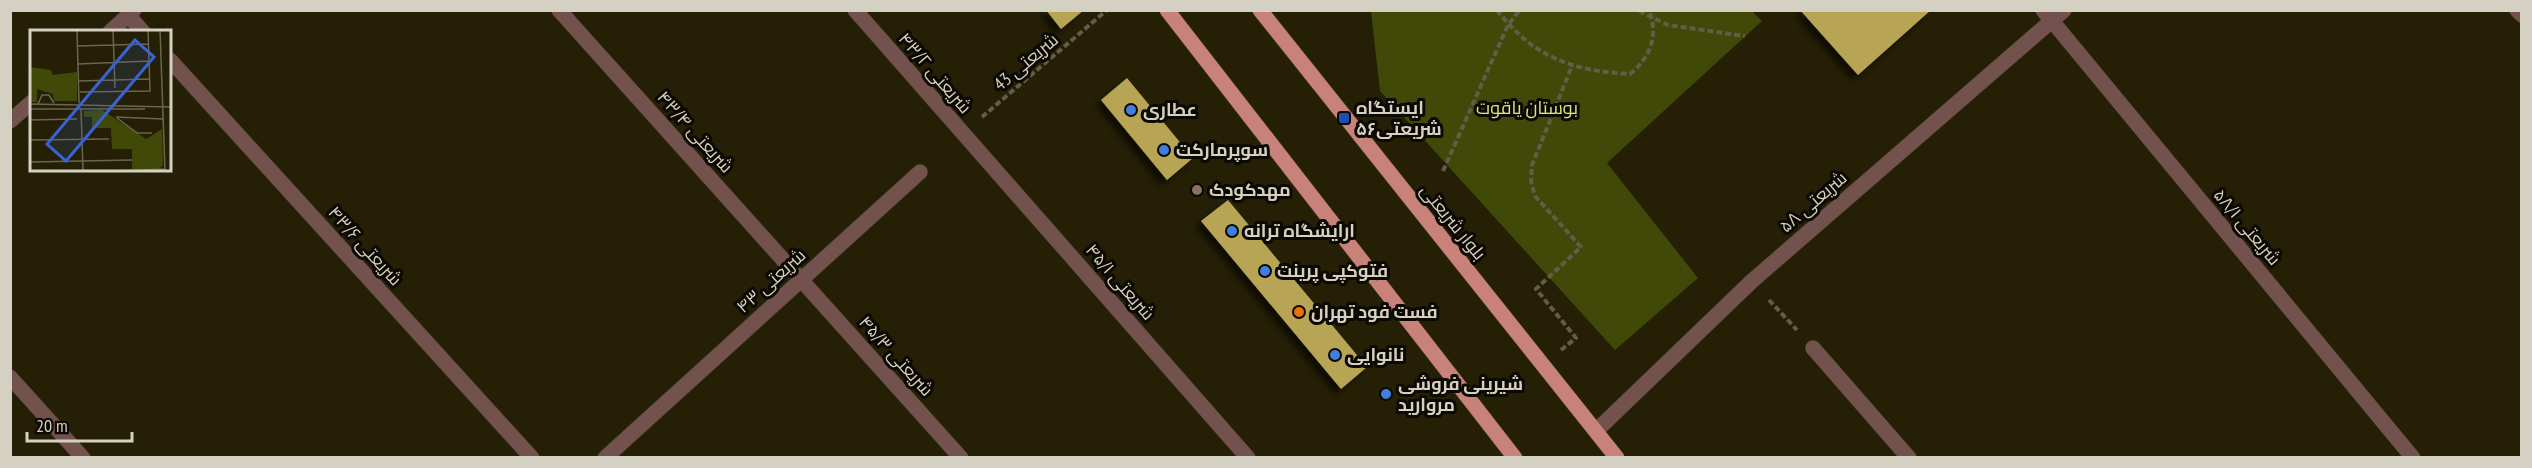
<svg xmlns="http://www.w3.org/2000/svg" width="2532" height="468" font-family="'PT Sans Narrow',Cairo,sans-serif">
  <defs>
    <filter id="shadow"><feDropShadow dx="-5.5" dy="5.5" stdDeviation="3" flood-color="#0009"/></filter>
  </defs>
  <rect width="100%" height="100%" fill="#241f05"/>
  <path fill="#404907" d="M1371,11h381l10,10 -155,142 91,115 -83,72 -235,-259z"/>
  <g fill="#b7a554" filter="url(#shadow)">
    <path d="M1046,10h38l-23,19z"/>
    <path d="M1800,10h131l-73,65z"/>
    <path d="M1127,78l66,80 -26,22 -66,-80z"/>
    <path d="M1228,200l139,167 -26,22 -140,-168z"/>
  </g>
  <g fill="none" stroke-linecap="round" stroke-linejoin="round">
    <defs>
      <g id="minor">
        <path d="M559,10l402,448"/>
        <path d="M855,10l393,448"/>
        <path d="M2043,10l370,448"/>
        <path d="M2517,10l5,5"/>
        <path d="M128,15l15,17"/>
        <path d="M110,32l24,-22"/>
        <path d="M170,60l362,398"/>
        <path d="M10,121l22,-19"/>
        <path d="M1813,348l96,110"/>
        <path d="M10,377l73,81"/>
        <path d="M1596,431l156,-150 312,-271"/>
        <path d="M605,458l315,-286"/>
      </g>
      <g id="major">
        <path d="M1167,10l348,448"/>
        <path d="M1260,10l357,448"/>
      </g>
    </defs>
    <use href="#minor" stroke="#403b23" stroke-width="16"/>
    <use href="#major" stroke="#403b23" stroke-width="16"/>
    <g stroke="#625d47" stroke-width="4" stroke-dasharray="6 3" stroke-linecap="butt">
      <path d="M1497,10c36,47 75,61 133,64 20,-16 29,-38 19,-64"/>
      <path d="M1642,10l-1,2 27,13 77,11"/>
      <path d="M982,117l125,-107"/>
      <path d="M1443,171l65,-146 12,-15"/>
      <path d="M1769,300l28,30"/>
      <path d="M1561,350l15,-12 -40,-49 45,-42 -46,-51 -4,-15 1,-16 40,-99"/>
    </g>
    <use href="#minor" stroke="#73514d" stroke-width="15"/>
    <use href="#major" stroke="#c8827a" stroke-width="15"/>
  </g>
  <g fill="#3f7fe0" stroke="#0b0902" stroke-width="2">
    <circle cx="1131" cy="110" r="6"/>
    <circle cx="1164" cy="150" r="6"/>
    <circle cx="1232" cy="231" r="6"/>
    <circle cx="1265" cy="271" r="6"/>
    <circle cx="1335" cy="355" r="6"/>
    <circle cx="1386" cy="394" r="6"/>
  </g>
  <rect fill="#1a4fb4" stroke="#0b0902" stroke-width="2" x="1338" y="112" width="12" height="12" rx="3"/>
  <circle fill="#8d6e63" stroke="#0b0902" stroke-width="2" cx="1197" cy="190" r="6"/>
  <circle fill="#e8710a" stroke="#0b0902" stroke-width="2" cx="1299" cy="312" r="6"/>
  <g text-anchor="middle" stroke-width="6" stroke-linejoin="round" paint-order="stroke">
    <g font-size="18" fill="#d5d1c2" stroke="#0b0902">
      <text transform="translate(1026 62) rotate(-40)" y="6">شریعتی 43</text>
      <text transform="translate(935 73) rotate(49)" y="6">شریعتی ۴۳/۲</text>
      <text transform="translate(695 132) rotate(48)" y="6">شریعتی ۴۳/۴</text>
      <text transform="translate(1813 202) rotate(-41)" y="6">شریعتی ۵۸</text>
      <text transform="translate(1453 222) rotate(51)" y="6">بلوار شریعتی</text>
      <text transform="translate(2247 227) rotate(50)" y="6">شریعتی ۵۸/۱</text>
      <text transform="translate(365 246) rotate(48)" y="6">شریعتی ۴۳/۶</text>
      <text transform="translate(771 281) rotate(-42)" y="6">شریعتی ۴۳</text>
      <text transform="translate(1120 282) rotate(49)" y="6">شریعتی ۴۵/۱</text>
      <text transform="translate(896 356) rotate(48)" y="6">شریعتی ۴۵/۳</text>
    </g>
    <g font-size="18" font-weight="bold" fill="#d5d1c2" stroke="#0b0902" text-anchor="start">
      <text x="1356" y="114">ایستگاه<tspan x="1356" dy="21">شریعتی۵۶</tspan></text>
      <text x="1143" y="116">عطاری</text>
      <text x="1176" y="156">سوپرمارکت</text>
      <text x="1209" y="196">مهدکودک</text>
      <text x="1244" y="237">ارایشگاه ترانه</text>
      <text x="1277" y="277">فتوکپی پرینت</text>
      <text x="1311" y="318">فست فود تهران</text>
      <text x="1347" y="361">نانوایی</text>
      <text x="1398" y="390">شیرینی فروشی<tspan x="1398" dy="21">مروارید</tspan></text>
    </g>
    <g font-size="18" fill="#d7ea7f" stroke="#0b0902">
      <text x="1527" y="114">بوستان یاقوت</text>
    </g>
  </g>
  <g transform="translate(30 30)">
    <rect width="141" height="141" fill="#241f05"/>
    <path d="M0,37l21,3 2,5 24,-3v29h-23l-1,-7 -16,-5v13h-7zM72,80l44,29 16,-10 1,36 -4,4h-27v-20h-20l-1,-21h-19v-11h-8v-6z" fill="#404907"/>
    <path fill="none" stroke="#6b6651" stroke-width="1.5" d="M47,0l2,73M83,0l2,58M130,0l5,141M48,16l70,-2M48,34l71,-3M49,51l70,-2M50,62l70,-1 -2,-61M0,74l141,3M8,74l4,-9h7l5,8M51,78l2,63M0,79h115M86,87l47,2M87,88l20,15h15M0,90l47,-1M0,110l79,-1M0,132l102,-2M87,141l48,-2"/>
    <path fill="#3962d5" fill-opacity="0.15" stroke="#3962d5" stroke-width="3" d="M105,10l19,17 -88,104 -19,-17z"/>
    <rect width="141" height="141" fill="none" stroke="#d5d1c2" stroke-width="3"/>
  </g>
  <rect width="2532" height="468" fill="none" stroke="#d5d1c2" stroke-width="24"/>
  <path d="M27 432v9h105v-9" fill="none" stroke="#d5d1c2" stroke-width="3"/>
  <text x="36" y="432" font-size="18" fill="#d5d1c2" stroke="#0b0902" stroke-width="4.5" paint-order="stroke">20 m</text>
</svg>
